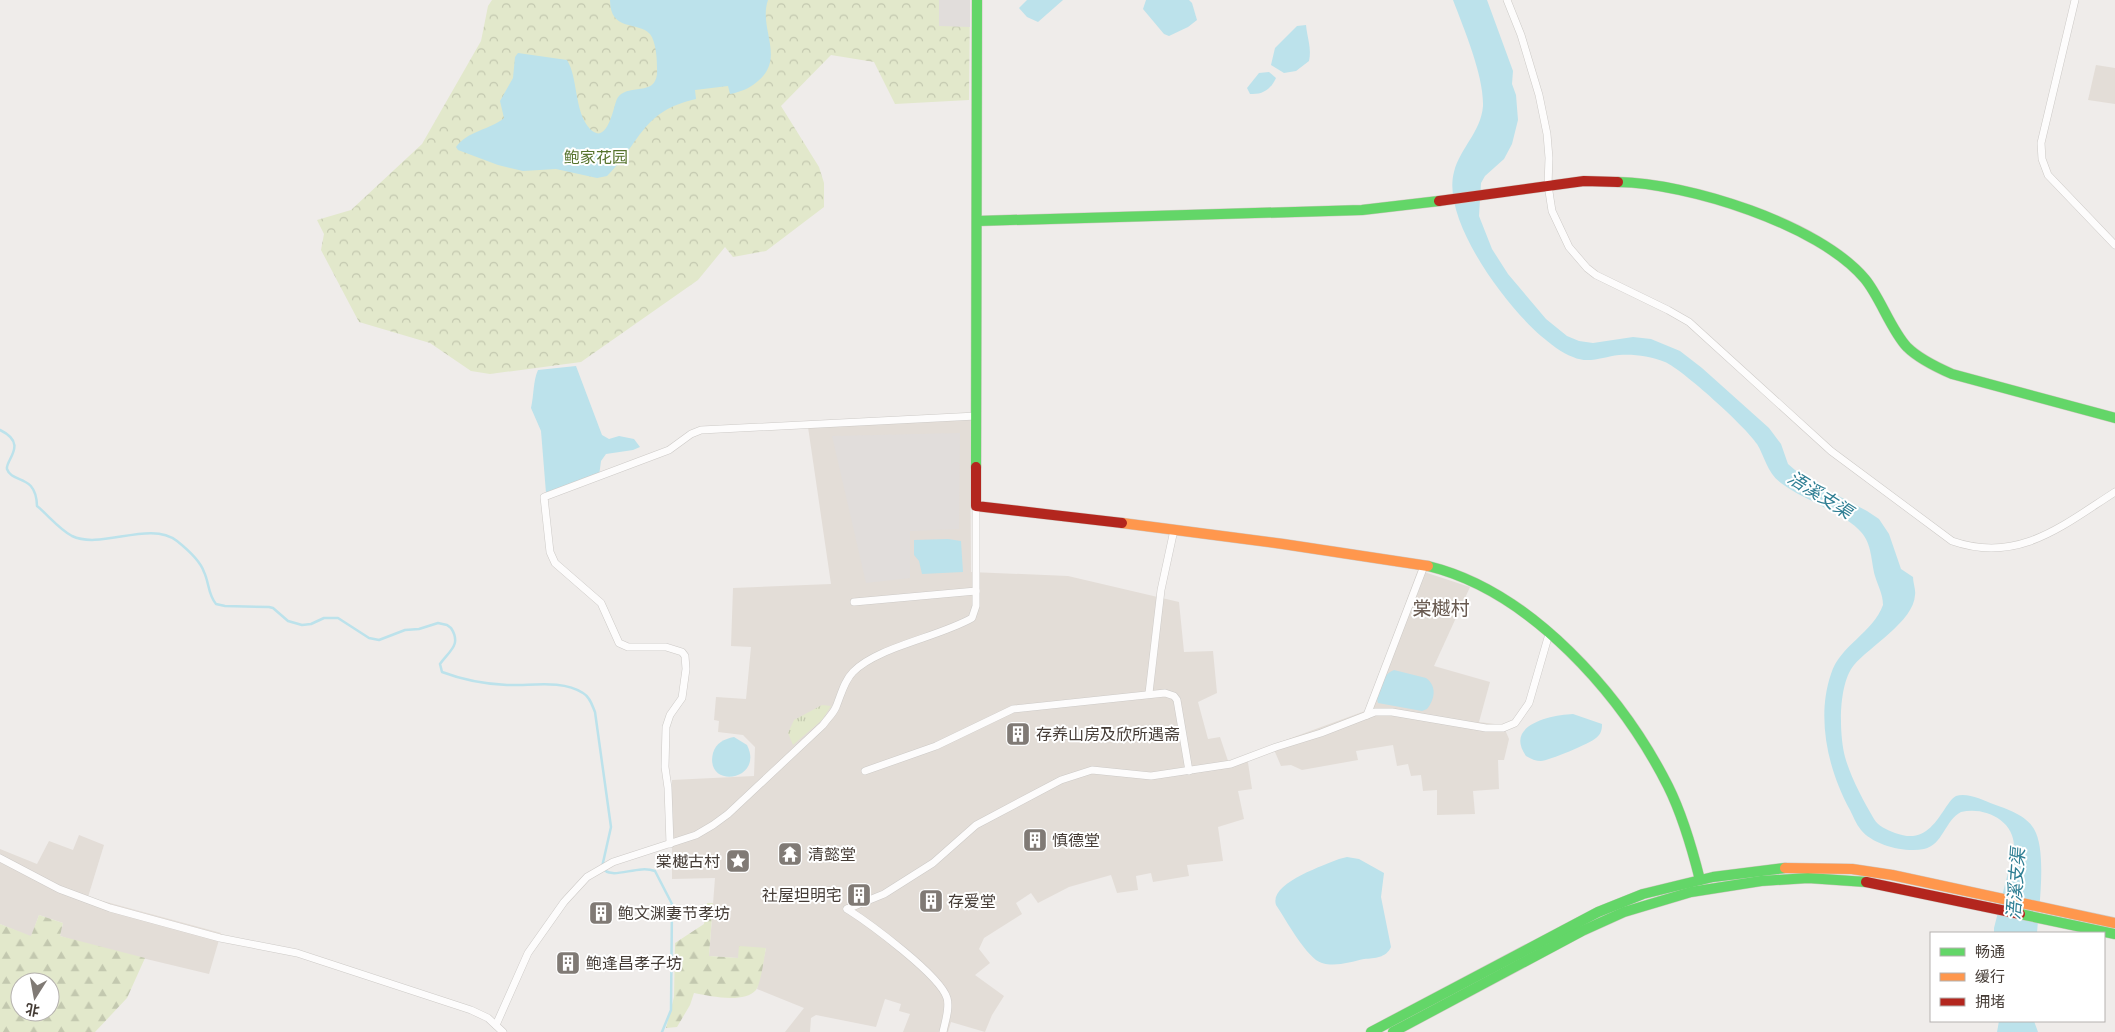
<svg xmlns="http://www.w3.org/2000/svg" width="2115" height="1032" font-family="'Source Sans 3','Noto Sans SC',sans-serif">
  <defs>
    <pattern id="grass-tufts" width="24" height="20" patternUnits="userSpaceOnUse" patternTransform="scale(1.25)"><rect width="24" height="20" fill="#e2e8cb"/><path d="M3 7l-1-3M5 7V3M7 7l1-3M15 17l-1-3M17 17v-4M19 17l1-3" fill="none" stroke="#c3c8af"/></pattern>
    <pattern id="forest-firs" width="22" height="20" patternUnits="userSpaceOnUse" patternTransform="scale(1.25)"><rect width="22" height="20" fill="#e2e8cb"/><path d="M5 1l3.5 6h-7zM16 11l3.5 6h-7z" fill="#c3c8af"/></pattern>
    <pattern id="park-crowns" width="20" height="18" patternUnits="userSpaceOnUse" patternTransform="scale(1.25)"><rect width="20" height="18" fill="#e2e8cb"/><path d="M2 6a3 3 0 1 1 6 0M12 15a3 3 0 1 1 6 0" fill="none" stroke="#c3c8af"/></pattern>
  </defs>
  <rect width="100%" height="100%" fill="#efecea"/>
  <g fill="#e3ddd7">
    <path d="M2096,65l19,3v36l-27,-4z"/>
    <path d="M970,419l1,153 97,4 111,26 5,50 29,-1 4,42 -19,9 10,37 12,-2 8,24 19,-5 5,33 -14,2 6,28 -26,8 5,34 -36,4 2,11 -36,6 -2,-9 -15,3 2,14 -21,3 -6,-18 -42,12 -31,16 -7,-10 -15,10 6,11 -38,24 -5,11 11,14 -15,12 29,21 -12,19 -7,17 -34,-10 -3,10h-45l7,-18 -11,-3 2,-7 -16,-5 -9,28 -60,-12 -5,3 -1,14h-25l19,-24 -47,-19 9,-41 -28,10 -29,-2 6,-78 -43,1v-99l82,-4 1,-29 -12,-12 -25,-3 1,-11 -5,-1 2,-23 30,2 5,-52 -20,-1 2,-58 98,-4 -23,-157z"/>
    <path d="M1418,570l52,17 -36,79 56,16 -11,40 24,3 6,14 -5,21h-6l1,29 -26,2 2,23 -38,1v-25l-14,1 -2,-16 -10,1 -3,-12 -11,2 -4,-21 -37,6 2,9 -56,10 -11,-5 -10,1 -9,-21 93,-34z"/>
    <path d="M79,835l25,10 -16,52 133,36 -12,41 -117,-28 -32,-10 3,-13 -24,-8 -8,22 -31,-13v-75l37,15 12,-23 24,9z"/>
  </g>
  <path fill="url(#grass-tufts)" d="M822,705l9,1 -9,14 -29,25 -5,-12 6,-13z"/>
  <g fill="url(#forest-firs)" fill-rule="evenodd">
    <path d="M707,903h6l-4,53 29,2 1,-12 27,2c-2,10 -5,35 -10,42 -12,14 -46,6 -62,3l-4,12 -13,22 -11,1 8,-31 1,-54 29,-19z"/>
    <path d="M39,915l24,8 -3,13 85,22 -18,40 -32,34h-95v-108l31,12zM20,982h30v30h-30z"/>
  </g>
  <path fill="url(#park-crowns)" d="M492,0h478l-1,100 -74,4 -21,-42 -43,-7 -50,51 38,61 5,16v24l-58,44 -33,6 -8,-10 -27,33 -117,82 -91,12 -19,-3 -41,-28 -71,-21 -38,-72 3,-16 -7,-14 34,-10 71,-66 59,-103 7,-35z"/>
  <g fill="#e1dddb">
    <path d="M939,0h31v27l-31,-1z"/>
    <path d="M960,433l-1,96 -49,2v47l-44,5 -34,-147z"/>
  </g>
  <g fill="#bce2eb">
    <path d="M610,0h158c-10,28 18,58 -10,81 -8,7 -17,11 -28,13l-2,-8 -33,4 1,9c-55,12 -55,44 -89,77l-10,2 -41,-9 -33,2 -25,-6 -40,-15 -2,-3c11,-16 34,-17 48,-29l-4,-17 13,-23 2,-21 3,-4 49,7c11,17 7,52 23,69 18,18 24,-25 27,-30 11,-18 42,1 40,-31 0,-10 -1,-26 -7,-34 -12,-13 -40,-2 -40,-34z"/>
    <path d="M1027,0h36l-25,22 -11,-5 -8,-9z"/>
    <path d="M1146,0h43l3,3 5,17 -9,7 -19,9 -5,-2 -21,-25z"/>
    <path d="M1453,0h34l26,71 -1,13 4,11 2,25 -6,24 -8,15 -19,17 -4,7 -2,33 13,33 16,25 38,45 21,17 12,5 14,2 40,-6 18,2 29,12 22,17 67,60 12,16 7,20 7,6 15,11 57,30 12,8 10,15 12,35 12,8c0,6 3,13 2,18 -1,26 -46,52 -61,70 -16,19 -15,69 -9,92 6,21 18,43 29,62 4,7 13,11 21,14 27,10 38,-6 51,-26 3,-4 6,-9 10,-11 11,-4 27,4 37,8 14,5 33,11 41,25 13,21 5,79 3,104h-43v-5l20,-79c2,-28 -29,-43 -53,-37 -16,8 -18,33 -37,37 -19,4 -51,-4 -63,-19 -5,-6 -8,-14 -11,-20 -22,-40 -34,-92 -19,-136 9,-29 42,-41 52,-69 0,-11 -5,-19 -8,-29 -4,-15 -3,-32 -14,-44 -16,-19 -58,-32 -80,-49 -14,-10 -16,-26 -24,-39 -10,-16 -75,-75 -92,-82 -15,-6 -31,-8 -46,-7 -16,2 -31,9 -46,2 -12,-4 -23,-14 -32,-21 -35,-30 -100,-116 -87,-164 6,-24 27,-40 29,-66 1,-30 -19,-77 -30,-106z"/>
    <path d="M1306,25c1,12 6,24 3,36l-13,10 -12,2 -13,-8 4,-17 22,-22z"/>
    <path d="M1269,72l7,6c-5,11 -13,17 -26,16l-3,-6 12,-15z"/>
    <path d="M576,366l26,69 7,4 10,-3 15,3 6,8 -7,3 -27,4 -5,7 -2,15 -53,17 -5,-62 -10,-23c3,-13 2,-27 7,-38z"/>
    <path d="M948,539l13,2 2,31 -41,2 -3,-13 -5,-6v-15z"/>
    <path d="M1394,670l32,8c11,8 9,21 1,31l-5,2 -44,-8c-4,-11 5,-29 16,-33z"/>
    <path d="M1573,714l29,10c0,6 -1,10 -6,14 -5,5 -48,23 -55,23 -5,0 -10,-2 -15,-5 -22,-31 25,-41 47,-42z"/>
    <path d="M734,737l13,8c18,36 -43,45 -34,8 3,-10 11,-14 21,-16z"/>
    <path d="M1347,857l12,2 25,14 -3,24 10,50c-5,11 -16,11 -27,12 -13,3 -29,8 -42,4 -15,-4 -37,-45 -46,-58 -7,-22 47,-39 63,-46z"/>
    <path d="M1999,1021h35l4,11h-41z"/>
  </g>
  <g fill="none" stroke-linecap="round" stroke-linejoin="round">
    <path stroke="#bce2eb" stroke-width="2.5" d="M0,430c29,14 5,30 7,39 5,15 29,4 30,37 11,9 22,23 35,30 29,14 78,-16 105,5 10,8 23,19 27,31 5,10 4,23 12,32l9,2 44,1 4,1 15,13 14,4 9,-1 13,-6h14l31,20 10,2 26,-10 14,-1 19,-6 9,2 4,3c11,17 -2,23 -11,36l2,8c21,8 43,12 65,13 23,1 55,-6 76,8 7,4 9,12 12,19l16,115 -9,40c9,15 34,-3 53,4l17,33 -1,106 -9,22"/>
    <defs>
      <g id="street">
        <path d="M1507,0l14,35 18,60 8,39 2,24 -1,27 4,26 17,36 18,21 9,7 72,35 21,12 142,129 121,90c66,23 110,-15 163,-49"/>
        <path d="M2075,0l-34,143 1,16 6,16 67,70"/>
        <path d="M854,602l122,-11v-85"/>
        <path d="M1149,693l12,-103 13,-60"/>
        <path d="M1367,715l57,-149"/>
        <path d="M865,771l71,-25 77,-37 152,-16 9,3 3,4 12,71"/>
        <path d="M670,844l-2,-56 -3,-21 1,-40 4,-12 12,-17 4,-29 -1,-13 -3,-4 -16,-5h-38l-9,-4 -18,-40 -46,-40 -5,-11 -6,-55 125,-47 22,-16 10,-4 275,-14"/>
        <path d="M0,858l59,31 51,19 110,30 77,15 174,57 17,8 15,14"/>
        <path d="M847,909l37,-15 49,-31 43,-38 85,-45 31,-10 59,6 80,-12 45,-17 45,-14 54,-21h17l94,16h17l12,-5 14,-20 20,-69"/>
        <path d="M847,909c22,14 93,66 100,89 3,10 -2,24 -4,34"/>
        <path d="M496,1025l32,-72 36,-51 23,-25 26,-15 83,-27 17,-10 15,-11 95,-89c4,-6 10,-11 13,-18 5,-12 8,-26 17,-35 24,-25 86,-35 119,-54l4,-12v-15"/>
      </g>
      <g id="fast">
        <path d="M1618,182c69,1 201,42 247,97 15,18 26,51 42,68 12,12 29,20 45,27l163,44"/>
        <path d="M977,221l385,-11 77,-9"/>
        <path d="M976,467l1,-467"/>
        <path d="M1428,566c103,25 194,129 240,220 15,30 24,62 32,94"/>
        <path d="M2020,914l95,20"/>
        <path d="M1371,1032l227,-120 45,-18 70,-17 72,-9"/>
        <path d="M1393,1032l189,-101 42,-19 67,-20 70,-11 47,-3 58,4"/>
      </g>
      <g id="slow">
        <path d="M1122,523l161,21 145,22"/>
        <path d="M1785,868l67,1 40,6 223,48"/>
      </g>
      <g id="jam">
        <path d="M1439,201l145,-20 34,1"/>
        <path d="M976,467v39l146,17"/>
        <path d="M1866,882l154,32"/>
      </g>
    </defs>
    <use href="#street" stroke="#cdcac7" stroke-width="8"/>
    <use href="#fast" stroke="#d0c9c2" stroke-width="11"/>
    <use href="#slow" stroke="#d0c9c2" stroke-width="11"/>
    <use href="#jam" stroke="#d0c9c2" stroke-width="11"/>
    <use href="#street" stroke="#fdfcfc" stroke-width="7"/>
    <use href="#fast" stroke="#63d668" stroke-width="10"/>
    <use href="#slow" stroke="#ff974d" stroke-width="10"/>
    <use href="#jam" stroke="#b3261e" stroke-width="10"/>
  </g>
  <defs>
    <symbol id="building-square" viewBox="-11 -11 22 22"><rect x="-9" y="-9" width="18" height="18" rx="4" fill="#807a75" stroke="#fff"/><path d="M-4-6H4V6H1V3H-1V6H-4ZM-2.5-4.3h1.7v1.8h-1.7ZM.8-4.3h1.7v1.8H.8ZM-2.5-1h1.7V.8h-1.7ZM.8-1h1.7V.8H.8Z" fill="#fff"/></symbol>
    <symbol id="temple-square" viewBox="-11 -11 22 22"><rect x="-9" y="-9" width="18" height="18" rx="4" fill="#807a75" stroke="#fff"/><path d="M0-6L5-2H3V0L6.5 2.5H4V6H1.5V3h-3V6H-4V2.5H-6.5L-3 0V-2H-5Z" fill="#fff"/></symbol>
    <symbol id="sight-square" viewBox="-11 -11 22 22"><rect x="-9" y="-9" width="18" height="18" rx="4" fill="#807a75" stroke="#fff"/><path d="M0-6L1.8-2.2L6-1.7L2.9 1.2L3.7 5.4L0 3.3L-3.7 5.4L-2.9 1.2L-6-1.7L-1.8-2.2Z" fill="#fff"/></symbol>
  </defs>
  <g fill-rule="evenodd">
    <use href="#building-square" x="1004" y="720" width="28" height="28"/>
    <use href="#building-square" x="1021" y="826" width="28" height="28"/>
    <use href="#temple-square" x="776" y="840" width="28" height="28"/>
    <use href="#sight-square" x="724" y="847" width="28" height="28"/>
    <use href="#building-square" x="845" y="881" width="28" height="28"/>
    <use href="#building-square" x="917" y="887" width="28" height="28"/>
    <use href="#building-square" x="587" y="899" width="28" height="28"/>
    <use href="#building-square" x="554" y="949" width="28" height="28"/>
  </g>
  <g text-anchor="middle" stroke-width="4" stroke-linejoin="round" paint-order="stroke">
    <g font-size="16" fill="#56732d" stroke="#fff">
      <text x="596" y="163">鲍家花园</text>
    </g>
    <g font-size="16" fill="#453c36" stroke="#fff" text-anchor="start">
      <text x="1036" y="740">存养山房及欣所遇斋</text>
      <text x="1052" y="846">慎德堂</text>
      <text x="808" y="860">清懿堂</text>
      <text x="720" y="867" text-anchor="end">棠樾古村</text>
      <text x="842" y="901" text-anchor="end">社屋坦明宅</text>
      <text x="948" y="907">存爱堂</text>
      <text x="618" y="919">鲍文渊妻节孝坊</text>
      <text x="586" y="969">鲍逢昌孝子坊</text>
    </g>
    <g font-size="18" font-style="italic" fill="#307f94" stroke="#fff">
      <text transform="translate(1820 495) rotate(32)" y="6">浯溪支渠</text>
      <text transform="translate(2016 884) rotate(-86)" y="6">浯溪支渠</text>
    </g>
    <g font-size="19" fill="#67584e" stroke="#fff">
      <text x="1441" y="615">棠樾村</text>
    </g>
  </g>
  <rect x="1930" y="932" width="175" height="90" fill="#ffffff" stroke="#b5b1af"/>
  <rect x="1940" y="948" width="25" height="8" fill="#63d668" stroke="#b5b1af"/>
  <text x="1975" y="957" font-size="15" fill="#453c36">畅通</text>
  <rect x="1940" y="973" width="25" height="8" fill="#ff974d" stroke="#b5b1af"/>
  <text x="1975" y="982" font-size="15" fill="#453c36">缓行</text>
  <rect x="1940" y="998" width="25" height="8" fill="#b3261e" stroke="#b5b1af"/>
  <text x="1975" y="1007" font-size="15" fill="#453c36">拥堵</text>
  <g transform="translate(35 997) rotate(191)"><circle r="24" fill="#ffffff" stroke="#b5b1af"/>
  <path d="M0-4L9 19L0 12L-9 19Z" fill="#807a75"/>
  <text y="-8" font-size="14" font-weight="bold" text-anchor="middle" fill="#453c36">北</text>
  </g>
</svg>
